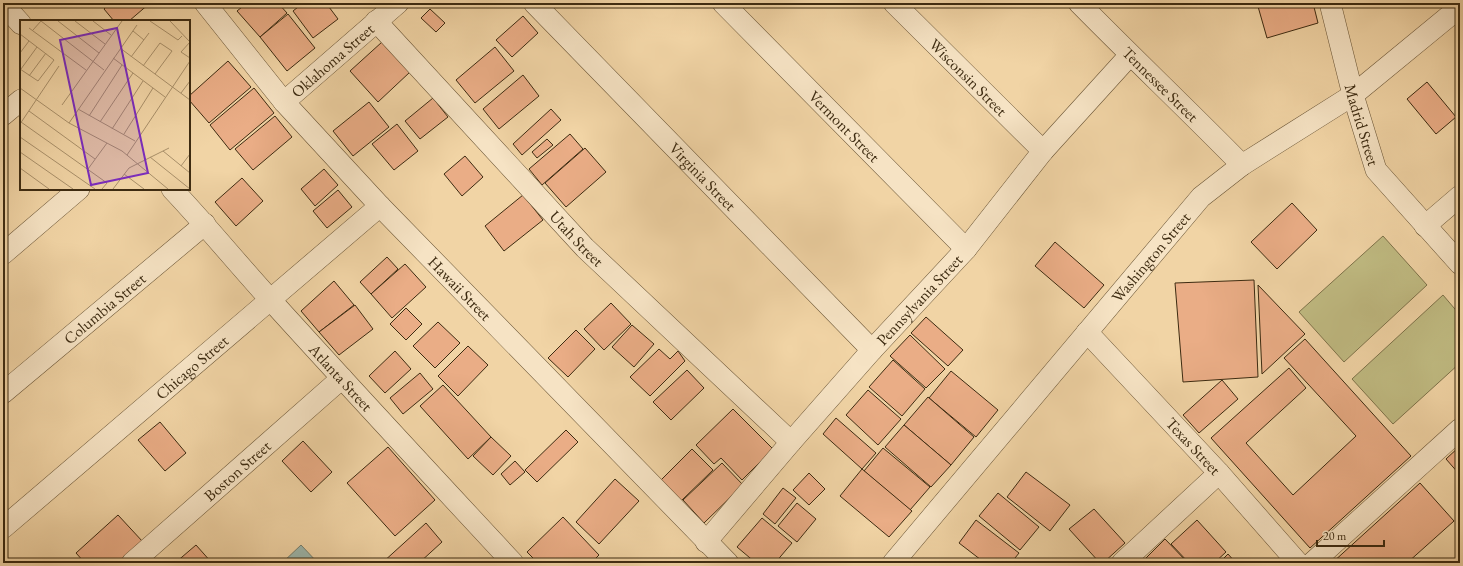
<svg xmlns="http://www.w3.org/2000/svg" width="1463" height="566" font-family="'EB Garamond',serif">
  <rect width="100%" height="100%" fill="#f1d4a5"/>
  <filter id="stains"><feTurbulence type="fractalNoise" baseFrequency=".005" numOctaves="4"/><feColorMatrix values="0 0 0 0 .2 0 0 0 0 .09 0 0 0 0 .02 0 0 0 .5 -.17"/></filter>
  <radialGradient id="worn" r=".72"><stop offset=".6" stop-color="#630" stop-opacity="0"/><stop offset="1" stop-color="#630" stop-opacity=".3"/></radialGradient>
  <g fill="#c0bb82" stroke="#7e734a">
    <path d="M1383,236l44,49 -83,77 -45,-50z"/>
    <path d="M1443,295l17,20v48l-67,61 -41,-45z"/>
  </g>
  <path fill="#9cb7ad" stroke="#767f6f" d="M301,545l17,18h-36z"/>
  <g fill="#eaad86" stroke="#3d2b11">
    <path d="M110,3h40l-21,18h-15l-10,-12z"/>
    <path d="M247,3h31l9,10 -27,24 -23,-26z"/>
    <path d="M303,3h23l12,16 -25,19 -20,-27z"/>
    <path d="M1257,3h56l5,20 -51,15z"/>
    <path d="M430,9l15,14 -9,9 -15,-14z"/>
    <path d="M288,14l27,34 -28,23 -27,-34z"/>
    <path d="M523,16l15,17 -26,24 -16,-17z"/>
    <path d="M382,42l28,30 -32,30 -28,-31z"/>
    <path d="M495,47l19,24 -39,32 -19,-23z"/>
    <path d="M228,61l23,26 -42,36 -20,-23v-4z"/>
    <path d="M523,75l16,21 -40,33 -16,-20z"/>
    <path d="M1427,82l29,35 -20,17 -29,-35z"/>
    <path d="M254,88l20,25 -44,37 -20,-25z"/>
    <path d="M433,98l15,19 -28,22 -15,-18z"/>
    <path d="M369,102l20,25 -36,29 -20,-25z"/>
    <path d="M551,109l10,11 -39,35 -9,-11z"/>
    <path d="M275,116l17,21 -39,33 -18,-21z"/>
    <path d="M397,124l21,27 -24,19 -22,-26z"/>
    <path d="M570,134l13,15 -41,36 -13,-16z"/>
    <path d="M547,139l6,6 -16,13 -5,-6z"/>
    <path d="M585,148l21,24 -40,35 -21,-24z"/>
    <path d="M465,156l18,21 -21,19 -18,-22z"/>
    <path d="M324,169l14,16 -23,21 -14,-17z"/>
    <path d="M242,178l21,23 -27,25 -21,-24z"/>
    <path d="M338,190l14,17 -25,21 -14,-17z"/>
    <path d="M523,195l20,25 -39,31 -19,-25z"/>
    <path d="M1292,203l25,27 -40,39 -26,-27z"/>
    <path d="M1055,242l49,43 -20,23 -49,-42z"/>
    <path d="M387,257l11,12 -27,25 -11,-12z"/>
    <path d="M405,264l21,23 -34,31 -21,-24z"/>
    <path d="M1254,280l4,97 -75,5 -8,-99z"/>
    <path d="M334,281l20,24 -35,27 -18,-21z"/>
    <path d="M1258,285l47,49 -43,40z"/>
    <path d="M611,303l20,21 -27,26 -20,-21z"/>
    <path d="M355,305l18,24 -34,26 -20,-23z"/>
    <path d="M406,308l16,16 -16,16 -16,-16z"/>
    <path d="M926,317l37,33 -15,16 -37,-33z"/>
    <path d="M438,322l22,21 -25,25 -22,-22z"/>
    <path d="M632,325l22,19 -20,23 -22,-20z"/>
    <path d="M576,330l19,19 -27,28 -20,-19z"/>
    <path d="M910,335l35,34 -19,19 -36,-32z"/>
    <path d="M1305,339l106,117 -101,92 -99,-110 78,-70 17,20 -60,55 47,52 63,-59 -72,-78z"/>
    <path d="M468,346l20,19 -30,31 -20,-20z"/>
    <path d="M659,349l11,10 8,-8 7,10 -35,35 -20,-19z"/>
    <path d="M395,351l16,18 -26,24 -16,-17z"/>
    <path d="M893,360l32,29 -23,27 -33,-29z"/>
    <path d="M687,370l17,18 -33,32 -18,-18z"/>
    <path d="M951,371l47,39 -22,27 -47,-39z"/>
    <path d="M420,373l13,16 -30,25 -13,-16z"/>
    <path d="M1222,380l16,19 -39,34 -16,-18z"/>
    <path d="M443,385l48,52 -23,22 -48,-53z"/>
    <path d="M868,390l33,29 -23,26 -32,-30z"/>
    <path d="M928,397l46,40 -23,28 -47,-40z"/>
    <path d="M733,409l40,40 -31,31 -21,-22 -7,6 -18,-19z"/>
    <path d="M836,418l40,35 -14,16 -39,-35z"/>
    <path d="M160,422l26,31 -21,18 -27,-31z"/>
    <path d="M904,425l47,40 -20,22 -46,-40z"/>
    <path d="M566,430l12,12 -41,40 -12,-12z"/>
    <path d="M491,437l20,19 -18,19 -20,-19z"/>
    <path d="M303,441l29,31 -21,20 -29,-31z"/>
    <path d="M1460,446v29l-14,-16z"/>
    <path d="M388,447l47,53 -40,36 -48,-53z"/>
    <path d="M883,448l47,39 -20,23 -46,-39z"/>
    <path d="M692,449l21,21 -32,31 -20,-21z"/>
    <path d="M515,461l10,11 -15,13 -9,-11z"/>
    <path d="M722,463l21,22 -39,38 -21,-23z"/>
    <path d="M862,469l50,42 -23,26 -49,-41z"/>
    <path d="M1026,472l44,33 -20,26 -43,-34z"/>
    <path d="M809,473l16,16 -16,16 -16,-15z"/>
    <path d="M615,479l24,22 -40,43 -23,-22z"/>
    <path d="M1420,483l34,38 -47,42h-75z"/>
    <path d="M783,488l13,10 -21,26 -12,-10z"/>
    <path d="M998,493l41,34 -19,23 -41,-34z"/>
    <path d="M797,503l19,16 -19,23 -19,-16z"/>
    <path d="M1094,509l31,34 -22,20h-3l-31,-34z"/>
    <path d="M118,515l25,27 -23,21h-35l-9,-10z"/>
    <path d="M563,517l36,38 -8,8h-53l-11,-11z"/>
    <path d="M762,518l30,25 -17,20h-19l-19,-16z"/>
    <path d="M976,520l43,33 -8,10h-26l-26,-20z"/>
    <path d="M1197,520l29,32 -12,11h-25l-18,-19z"/>
    <path d="M426,523l16,19 -23,21h-37z"/>
    <path d="M1165,539l23,24h-45l-1,-1z"/>
    <path d="M196,545l16,18h-37z"/>
    <path d="M1228,554l8,9h-17z"/>
  </g>
  <g fill="none" stroke-linecap="round" stroke-linejoin="round">
    <defs>
      <g id="minor">
        <path id="s1" d="M205,3l79,99 96,104 348,357"/>
        <path id="s2" d="M534,3l338,347"/>
        <path id="s3" d="M723,3l243,246"/>
        <path id="s4" d="M894,3l149,148"/>
        <path id="s5" d="M1079,3c54,55 109,107 163,162"/>
        <path id="s6" d="M1330,3l23,92 23,75 84,94"/>
        <path d="M3,4l18,20"/>
        <path id="s7" d="M376,21l209,227 206,194"/>
        <path id="s8" d="M284,102l114,-99"/>
        <path d="M3,115l18,-15"/>
        <path id="s9" d="M172,189c36,38 69,79 105,118 78,86 157,171 236,256"/>
        <path d="M1425,226l35,-30"/>
        <path d="M3,254l76,-65"/>
        <path id="s10" d="M1087,332l132,141 79,90"/>
        <path id="s11" d="M3,393l202,-169"/>
        <path id="s12" d="M3,528l377,-322"/>
        <path id="s13" d="M706,542l85,-100 81,-92 94,-101 77,-98 87,-96"/>
        <path id="s14" d="M132,563l210,-185"/>
        <path id="s15" d="M893,563l308,-366 41,-32 111,-70 107,-88"/>
        <path d="M1122,563l97,-90"/>
        <path d="M1312,563l148,-134"/>
      </g>
    </defs>
    <use href="#minor" stroke="#6a5536" stroke-width="22"/>
    <use href="#minor" stroke="#f6e3c4" stroke-width="21"/>
  </g>
  <g text-anchor="middle" stroke-width="3" stroke-linejoin="round" paint-order="stroke">
    <g font-size="16" fill="#3d2b11" stroke="#f6e3c4">
      <text dy="6" stroke="none"><textPath href="#s8" startOffset="64">Oklahoma Street</textPath></text>
      <text dy="6" stroke="none"><textPath href="#s4" startOffset="105">Wisconsin Street</textPath></text>
      <text dy="6" stroke="none"><textPath href="#s5" startOffset="115">Tennessee Street</textPath></text>
      <text dy="6" stroke="none"><textPath href="#s6" startOffset="126">Madrid Street</textPath></text>
      <text dy="6" stroke="none"><textPath href="#s3" startOffset="173">Vermont Street</textPath></text>
      <text dy="6" stroke="none"><textPath href="#s2" startOffset="242">Virginia Street</textPath></text>
      <text dy="6" stroke="none"><textPath href="#s7" startOffset="296">Utah Street</textPath></text>
      <text dy="6" stroke="none"><textPath href="#s15" startOffset="400">Washington Street</textPath></text>
      <text dy="6" stroke="none"><textPath href="#s1" startOffset="383">Hawaii Street</textPath></text>
      <text dy="6" stroke="none"><textPath href="#s13" startOffset="323">Pennsylvania Street</textPath></text>
      <text dy="6" stroke="none"><textPath href="#s11" startOffset="132">Columbia Street</textPath></text>
      <text dy="6" stroke="none"><textPath href="#s12" startOffset="248">Chicago Street</textPath></text>
      <text dy="6" stroke="none"><textPath href="#s9" startOffset="253">Atlanta Street</textPath></text>
      <text dy="6" stroke="none"><textPath href="#s10" startOffset="156">Texas Street</textPath></text>
      <text dy="6" stroke="none"><textPath href="#s14" startOffset="140">Boston Street</textPath></text>
    </g>
  </g>
  <g transform="translate(20 20)">
    <rect width="170" height="170" fill="#f1d4a5"/>
    <path fill="none" stroke="#a9906a" stroke-width="1" d="M21,1l63,49M38,1l41,32M55,1l30,23M73,1l18,14M130,1l28,19 4,-4M150,1l20,21 -9,10 9,6M9,8l57,42M13,10l8,-9M113,11l11,9M0,14l34,26 -16,21 -18,-12M100,28l70,52M0,33l9,-12M111,37l18,-24M93,38l52,39M123,46l17,-23 12,8 -17,23M1,49l16,-22M9,56l17,-23M0,68l49,35 53,28 46,38M161,73l9,-12M42,85l60,-84M58,89l57,32M9,91l66,48M69,96l33,-51M1,102l86,61 -5,6M80,102l33,-49M49,103l68,-98M0,104l39,-58M92,109l31,-48M104,114l29,-46M0,117l75,52M143,131l27,22M0,132l53,37M107,135l63,-94M130,137l40,32M161,146l9,-12M0,148l29,21M68,149l19,-26M104,154l20,15M93,169l16,-21 40,-20"/>
    <path fill="#7b2cbf" fill-opacity="0.15" stroke="#7b2cbf" stroke-width="2" d="M97,8l31,145 -57,12 -31,-145z"/>
    <rect width="170" height="170" fill="none" stroke="#3d2b11" stroke-width="2"/>
  </g>
  <rect width="1463" height="566" fill="none" stroke="#f1d4a5" stroke-width="16"/>
  <rect x="4" y="4" width="1455" height="558" fill="none" stroke="#3d2b11" stroke-width="2"/>
  <rect x="8" y="8" width="1447" height="550" fill="none" stroke="#3d2b11"/>
  <path d="M1317 540v6h67v-6" fill="none" stroke="#3d2b11" stroke-width="2"/>
  <text x="1323" y="540" font-size="12" fill="#3d2b11" stroke="#f6e3c4" stroke-width="3" paint-order="stroke">20 m</text>
  <rect width="100%" height="100%" filter="url(#stains)"/>
  <rect width="100%" height="100%" fill="url(#worn)"/>
</svg>
